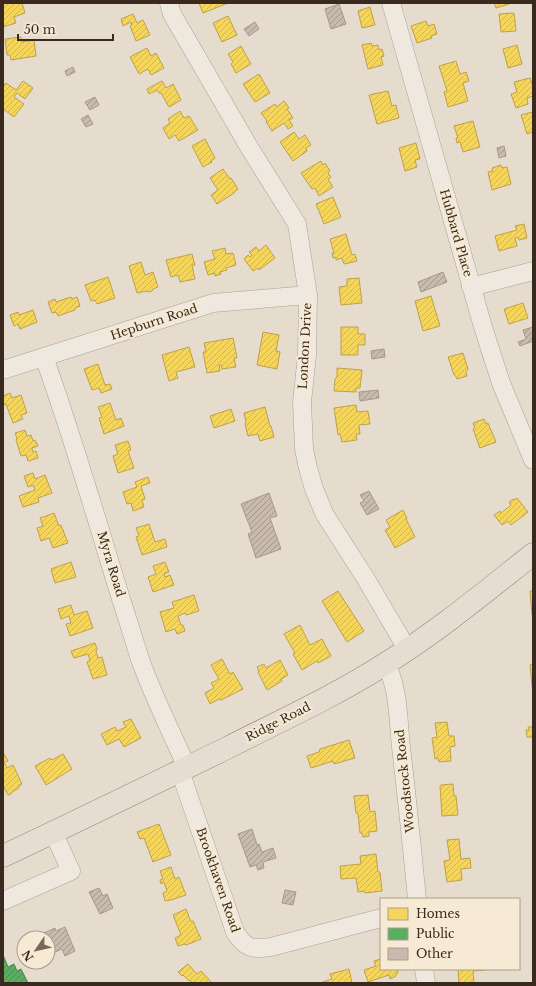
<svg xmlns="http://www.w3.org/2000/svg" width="536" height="986" font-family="'Libre Baskerville',serif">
  <defs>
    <pattern id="homes-hatch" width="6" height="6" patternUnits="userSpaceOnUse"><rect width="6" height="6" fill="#f6d55c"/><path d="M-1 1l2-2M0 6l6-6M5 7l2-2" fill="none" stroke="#d4b750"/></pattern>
    <pattern id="public-hatch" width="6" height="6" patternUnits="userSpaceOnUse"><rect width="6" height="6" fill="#5aae61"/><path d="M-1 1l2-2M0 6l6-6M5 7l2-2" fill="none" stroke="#4b8e4f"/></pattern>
    <pattern id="building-hatch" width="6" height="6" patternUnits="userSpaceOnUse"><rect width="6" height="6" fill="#c9baaf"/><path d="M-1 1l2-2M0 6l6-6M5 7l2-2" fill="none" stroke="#a4978e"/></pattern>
  </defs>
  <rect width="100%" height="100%" fill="#e5dcce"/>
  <g fill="url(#homes-hatch)" stroke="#bea149">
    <path d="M3,3h19l3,10 -11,4 2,6 -13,4z"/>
    <path d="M199,3h29l-25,10z"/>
    <path d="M494,3h14l1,1 -13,4z"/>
    <path d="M370,7l5,18 -13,3 -4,-17z"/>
    <path d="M514,13l2,18 -15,1 -2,-18z"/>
    <path d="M133,14l4,9 6,-3 7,15 -14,6 -6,-15 2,-1 -1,-3 -8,4 -2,-7z"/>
    <path d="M228,16l9,19 -15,7 -9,-19z"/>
    <path d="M426,21l2,5 6,-2 3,10 -6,2 1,2 -15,5 -6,-17z"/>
    <path d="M21,37v5l13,-2 2,16 -25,4 -1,-5h-3l-2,-16z"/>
    <path d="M371,43l1,3 6,-1 1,5 3,-1 2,7 -3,1 2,8 -15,4 -6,-24z"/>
    <path d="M517,45l5,19 -14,4 -5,-19z"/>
    <path d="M241,46l10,18 -15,9 -5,-9 2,-2 -5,-8z"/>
    <path d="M147,48l4,8 5,-3 8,15 -13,7 -3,-6 -9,5 -9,-17z"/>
    <path d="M456,61l4,13 6,-2 3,9 -6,2 5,18 -20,6 -4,-15 3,-1 -8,-25z"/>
    <path d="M259,74l11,19 -15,9 -12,-18z"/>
    <path d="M530,78l2,6h1v12l-6,2 1,6 -12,4 -5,-14 6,-2 -3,-10z"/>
    <path d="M23,81l10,7 -8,11 -8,-6 -3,4 10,7 -10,13 -11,-8v-23l3,-3 10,7z"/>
    <path d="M162,81l4,7 7,-4 8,16 -12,7 -8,-14h-2l-2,-3 -8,4 -2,-5z"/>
    <path d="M388,91l4,15 4,-1 3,13 -22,6 -8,-29z"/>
    <path d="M284,101l5,7 -2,1 6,9 -4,2 4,6 -5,3 -4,-6 -12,8 -6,-9 1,-1 -6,-8 14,-9 2,3z"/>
    <path d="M180,111l4,7 5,-2 9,14 -19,11 -4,-6 -6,4 -6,-11 7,-5 -2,-4z"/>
    <path d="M533,112v20l-6,2 -6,-19z"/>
    <path d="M473,121l7,26 -17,5 -3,-10 -3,1 -1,-5h2l-4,-12z"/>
    <path d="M294,132l5,7 6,-4 6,10 -5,3 1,3 -14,10 -13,-19z"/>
    <path d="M205,139l10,19 -4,3 1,1 -9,5 -11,-21z"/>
    <path d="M416,143l4,16 -5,1 2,7 -12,4 -6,-23z"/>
    <path d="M321,161l2,4 2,-2 5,8 -2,2 3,4 -3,2 5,8 -14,9 -4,-8 -3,1 -11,-16z"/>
    <path d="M501,165l1,3 5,-1 4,17 -19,6 -4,-18 5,-1 -1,-3z"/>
    <path d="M223,169l7,10 1,-1 7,11 -4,3v1l-17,11 -6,-9 7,-5 -8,-12z"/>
    <path d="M333,197l8,20 -17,7 -8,-20z"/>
    <path d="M524,224l3,14 -8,2 -1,-3 -3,1 2,8 -18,5 -4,-15 22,-6 -2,-4z"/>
    <path d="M346,234l6,21 3,-1 2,7 -13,3 -2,-6 -6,2v-3l-3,1 -1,-5h2l-4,-14z"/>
    <path d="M266,245l9,13 -16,12 -1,-2 -5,3 -9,-12 4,-4 2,2 2,-2 -3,-3 7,-5 3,4z"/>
    <path d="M225,248l1,6 7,-1 3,12 -10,3 1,2 -7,2 1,2 -6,2v-3l-7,2 -4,-13 11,-3 -3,-8z"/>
    <path d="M192,254l3,11h-3l3,14 -15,3 -2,-7 -7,2 -5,-17z"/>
    <path d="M141,262l4,13 8,-3 5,15 -5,2 -1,2 -4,1 -2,-1 -9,2 -8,-27z"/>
    <path d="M108,277l7,21 -18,6 -2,-4 -4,1 -6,-16z"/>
    <path d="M359,278l3,25 -21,2 -2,-18 8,-1v-7z"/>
    <path d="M431,296l9,30 -17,5 -8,-30z"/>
    <path d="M71,297l1,2 5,-2 3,9 -5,2v2l-17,6 -2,-4 -4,1 -4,-11 7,-3 1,3z"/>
    <path d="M523,303l5,15 -19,6 -5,-15z"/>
    <path d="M33,310l4,12 -17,7 -2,-5 -4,2 -4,-11 8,-3 1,3z"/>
    <path d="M341,327h17v7h7v11h-7v10h-17z"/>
    <path d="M263,332l16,3 -3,16 4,1 -3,17 -20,-4z"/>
    <path d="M233,338l4,20h-3l2,9 -14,2 -1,-4h-2l1,6 -13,2 -4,-21h3l-2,-9z"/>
    <path d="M189,347l6,20 -19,5 2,6 -9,3 -7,-26z"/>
    <path d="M463,353l5,16 -2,3 1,4 -10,3 -2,-4h-1l-6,-18z"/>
    <path d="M98,364l7,21 5,-1 2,5 -11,4 -2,-5 -7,2 -8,-21z"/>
    <path d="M337,368l25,2 -2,18h-4v4l-22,-1 1,-12 2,-2z"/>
    <path d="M10,393l2,5 9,-3 6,18 -6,2 2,4 -10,4 -7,-19 -3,1v-9z"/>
    <path d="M110,403l6,17 5,-2 3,8 -20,8 -5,-16 3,-1 -4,-10z"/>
    <path d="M356,405l1,7 11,-1 2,13 -11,1 1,9h-4l1,6 -15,2 -2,-8 -2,1 -4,-27z"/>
    <path d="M265,407l5,19h1l3,11 -14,4 -2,-7 -10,2 -3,-12 1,-2 -2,-9z"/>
    <path d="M231,409l4,12 -21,7 -4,-12z"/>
    <path d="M484,419l2,5 2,-1 8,19 -16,6 -7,-19 2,-1 -2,-5z"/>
    <path d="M25,430l2,6 4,-1 2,6 2,-1 3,6 -6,2 1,4 3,-1 2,7 -10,3 -2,-6 -5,1 -5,-16 1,-1 -2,-6z"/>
    <path d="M128,441l3,9 -3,1 6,17 -16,5 -5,-17 5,-2 -3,-9z"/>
    <path d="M33,473l2,6 10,-4 7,18 -14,5 1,4 -16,5 -4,-11 16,-6 -2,-5 -5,2 -4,-11z"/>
    <path d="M148,477l2,6 -9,3 4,13 -3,1 2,7 -11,4 -2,-8 -4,1 -4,-12 14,-5 -2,-5z"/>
    <path d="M517,498l11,14 -17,13 -3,-4 -6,4 -8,-10 6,-4 1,2 10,-8 -2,-3 4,-3 1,1z"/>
    <path d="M403,510l4,8 -1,1 9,18 -20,11 -10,-18 5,-3 -4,-7z"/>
    <path d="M54,513l5,13 2,-1 7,18 -15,5 -4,-10 -8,3 -4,-13 6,-2 -3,-8z"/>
    <path d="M149,524l6,18 10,-3 2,8 -25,8 -6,-18 3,-1 -3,-8z"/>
    <path d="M71,562l5,15 -21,6 -4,-14z"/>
    <path d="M165,562l4,10 -5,2 1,3 5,-2 4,10 -21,7 -5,-15 8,-3 -3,-8z"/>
    <path d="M338,591l26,40 -17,11 -25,-41z"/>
    <path d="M530,591h3v24h-1z"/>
    <path d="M194,595l5,16 -13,4 -1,-2 -7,3 3,9h2l2,6 -8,3 -2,-5 -9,3 -6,-20 14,-4 -2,-6z"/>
    <path d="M71,605l3,10 13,-4 6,17 -23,8 -4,-12 5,-1 -2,-7 -8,3 -3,-10z"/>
    <path d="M300,625l10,20 12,-6 9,17 -13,7 -1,-2 -15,9 -9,-16 2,-1 -11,-19z"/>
    <path d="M95,643l2,6 -1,2 2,7 4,-1 5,18 -14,4 -6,-17 3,-1 -2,-7 -14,4 -3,-7z"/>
    <path d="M222,659l8,15 3,-2 10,17 -22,11 -2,-1 -9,5 -5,-11 9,-5 -3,-5 8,-4 -8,-14z"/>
    <path d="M280,660l8,15 -7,4 1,2 -15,9 -9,-18h1l-2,-5 7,-3 2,4z"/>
    <path d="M533,664v31l-3,-30z"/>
    <path d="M131,719l10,19 -17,9 -5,-8 -12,6 -6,-11 14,-7 2,4 9,-4 -3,-5z"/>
    <path d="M447,722l2,14h5l1,10 -5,1 1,14 -12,1 -1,-4 -3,1 -3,-21 5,-1 -2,-14z"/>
    <path d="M528,727h5v10h-6l-1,-7h3z"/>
    <path d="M349,740l6,18 -21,6 -1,-3 -22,7 -4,-12 12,-4 1,-3z"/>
    <path d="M3,752l5,9 -4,1 3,6 6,-3 9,19 -3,2v2l-7,4 -1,2 -3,1 -5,-10z"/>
    <path d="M63,754l9,15 -26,16 -11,-19 15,-8 2,2z"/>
    <path d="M453,784l1,12h2l2,19 -16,1 -2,-30 1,-1z"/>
    <path d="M368,795l2,17 5,-1 2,20 -8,1v4l-6,1 -1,-4h-2l-2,-19 -2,-1 -2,-17z"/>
    <path d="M159,824l12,31 -18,7 -9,-24 -4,1 -3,-7z"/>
    <path d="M459,839l2,20 9,-1 1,10 -10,1 1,11 -15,2 -3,-21 6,-1 -3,-20z"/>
    <path d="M376,854l2,18h2l2,19 -17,2 -1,-2 -6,1 -2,-14 -15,1 -1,-13 21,-2 -1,-8z"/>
    <path d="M171,867l4,12 4,-2 7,18 -15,5h-1l-5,1 -2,-8 4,-2 -3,-9 -3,2 -1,-4 3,-1 -3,-8z"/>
    <path d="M186,909l5,13 2,-1 8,18 -15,6 -2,-1 -6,2 -3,-8 6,-3 -8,-20z"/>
    <path d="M381,959v10h16l1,4 -2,1v2l-6,3 -1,-4 -21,7 -4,-12 12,-4 -2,-5z"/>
    <path d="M188,964l9,10 4,-3 11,12h-20l-2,-3 -1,1 -6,-6 -1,1 -4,-4z"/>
    <path d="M349,969l3,14h-32l12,-4 -2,-5z"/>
    <path d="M458,969h28v1l-13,1 1,12h-15z"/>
  </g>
  <path fill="url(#public-hatch)" stroke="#50864d" d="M3,955l5,12 6,-3 3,7 4,-2 7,14h-25z"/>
  <g fill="url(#building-hatch)" stroke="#a6988d">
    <path d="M339,4l7,20 -15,5 -6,-20z"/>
    <path d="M255,22l4,7 -10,7 -5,-7z"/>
    <path d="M73,67l2,5 -8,4 -2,-5z"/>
    <path d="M95,97l4,8 -9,5 -5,-8z"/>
    <path d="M88,115l5,9 -7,3 -5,-8z"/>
    <path d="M504,146l2,10 -7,2 -2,-10z"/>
    <path d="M443,272l4,10 -26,10 -3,-10z"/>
    <path d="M533,327v14l-13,5 -2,-4 8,-3 -3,-9z"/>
    <path d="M384,349l1,8 -13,2 -1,-8z"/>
    <path d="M378,390l1,8 -19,3 -1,-9z"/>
    <path d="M369,491l10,18 -12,6 -7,-12 4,-2 -4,-6z"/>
    <path d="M269,493l8,23 -7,2 11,31 -25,9 -8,-24 4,-2 -11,-28z"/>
    <path d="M252,829l5,16 2,-1 3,8 11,-4 3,10 -13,4 1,6 -6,2 -2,-5 -6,2 -12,-33z"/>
    <path d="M99,888l4,8 4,-2 6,14 -13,6 -11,-22z"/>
    <path d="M285,890l11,2 -3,13 -11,-2z"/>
    <path d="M65,927l10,24 -10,5 -3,-7 -14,6v-17h-15l22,-10 1,3z"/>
  </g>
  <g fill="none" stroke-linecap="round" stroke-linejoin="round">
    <defs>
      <g id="minor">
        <path d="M169,3l3,11 77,133 48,77 11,71 -1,60 -5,47 2,47 4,19 6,21 11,26 41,64 41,70"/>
        <path d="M391,3l92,324 18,56 32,77"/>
        <path d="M471,287l62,-16"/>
        <path d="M44,357c29,80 52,161 77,242 7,21 13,42 20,63 13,36 31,71 46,106"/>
        <path d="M3,370l210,-67 95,-8"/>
        <path d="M386,664c13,25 12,56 15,83 6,51 11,101 16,152"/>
        <path d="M180,771l55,161c10,16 17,18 36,15l110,-29"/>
        <path d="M3,901l68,-30 -18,-39"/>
        <path d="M424,969l2,14"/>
      </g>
      <path id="major" d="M3,856c75,-35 150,-72 224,-108 53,-27 108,-52 158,-84 52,-32 100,-72 148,-110"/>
    </defs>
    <use href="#minor" stroke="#aaa197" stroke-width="19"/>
    <use href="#major" stroke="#90877e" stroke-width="23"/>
    <use href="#minor" stroke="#eee8df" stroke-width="18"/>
    <use href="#major" stroke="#e5ddd1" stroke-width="22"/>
  </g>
  <g text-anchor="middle" stroke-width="4" stroke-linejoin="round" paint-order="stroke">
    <g font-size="12" fill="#3a291e" stroke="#f6ead4">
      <text transform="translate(456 233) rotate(74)" y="4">Hubbard Place</text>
      <text transform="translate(154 322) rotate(-18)" y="4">Hepburn Road</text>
      <text transform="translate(305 346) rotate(-87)" y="4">London Drive</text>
      <text transform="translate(111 564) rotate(73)" y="4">Myra Road</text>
      <text transform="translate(278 722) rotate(-27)" y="4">Ridge Road</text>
      <text transform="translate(405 781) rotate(-96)" y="4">Woodstock Road</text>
      <text transform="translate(218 880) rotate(71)" y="4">Brookhaven Road</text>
    </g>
  </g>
  <rect width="536" height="986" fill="none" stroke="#3a291e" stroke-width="8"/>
  <rect x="380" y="898" width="140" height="72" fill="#f6ead4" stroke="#ab9d8b"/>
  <rect x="388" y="908" width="20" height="12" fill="#f6d55c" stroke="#ab9d8b"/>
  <text x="416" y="918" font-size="12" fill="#3a291e">Homes</text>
  <rect x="388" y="928" width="20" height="12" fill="#5aae61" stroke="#ab9d8b"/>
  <text x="416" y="938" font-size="12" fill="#3a291e">Public</text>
  <rect x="388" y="948" width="20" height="12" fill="#c9baaf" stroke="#ab9d8b"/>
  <text x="416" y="958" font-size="12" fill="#3a291e">Other</text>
  <g transform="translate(36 950) rotate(236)"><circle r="19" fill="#f6ead4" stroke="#ab9d8b"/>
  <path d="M0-3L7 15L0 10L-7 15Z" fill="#76685c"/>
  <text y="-6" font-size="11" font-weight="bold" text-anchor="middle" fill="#3a291e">N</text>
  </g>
  <path d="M18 34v6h95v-6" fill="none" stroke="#3a291e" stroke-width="2"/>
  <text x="24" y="34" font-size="12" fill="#3a291e" stroke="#f6ead4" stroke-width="3" paint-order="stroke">50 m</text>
</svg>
